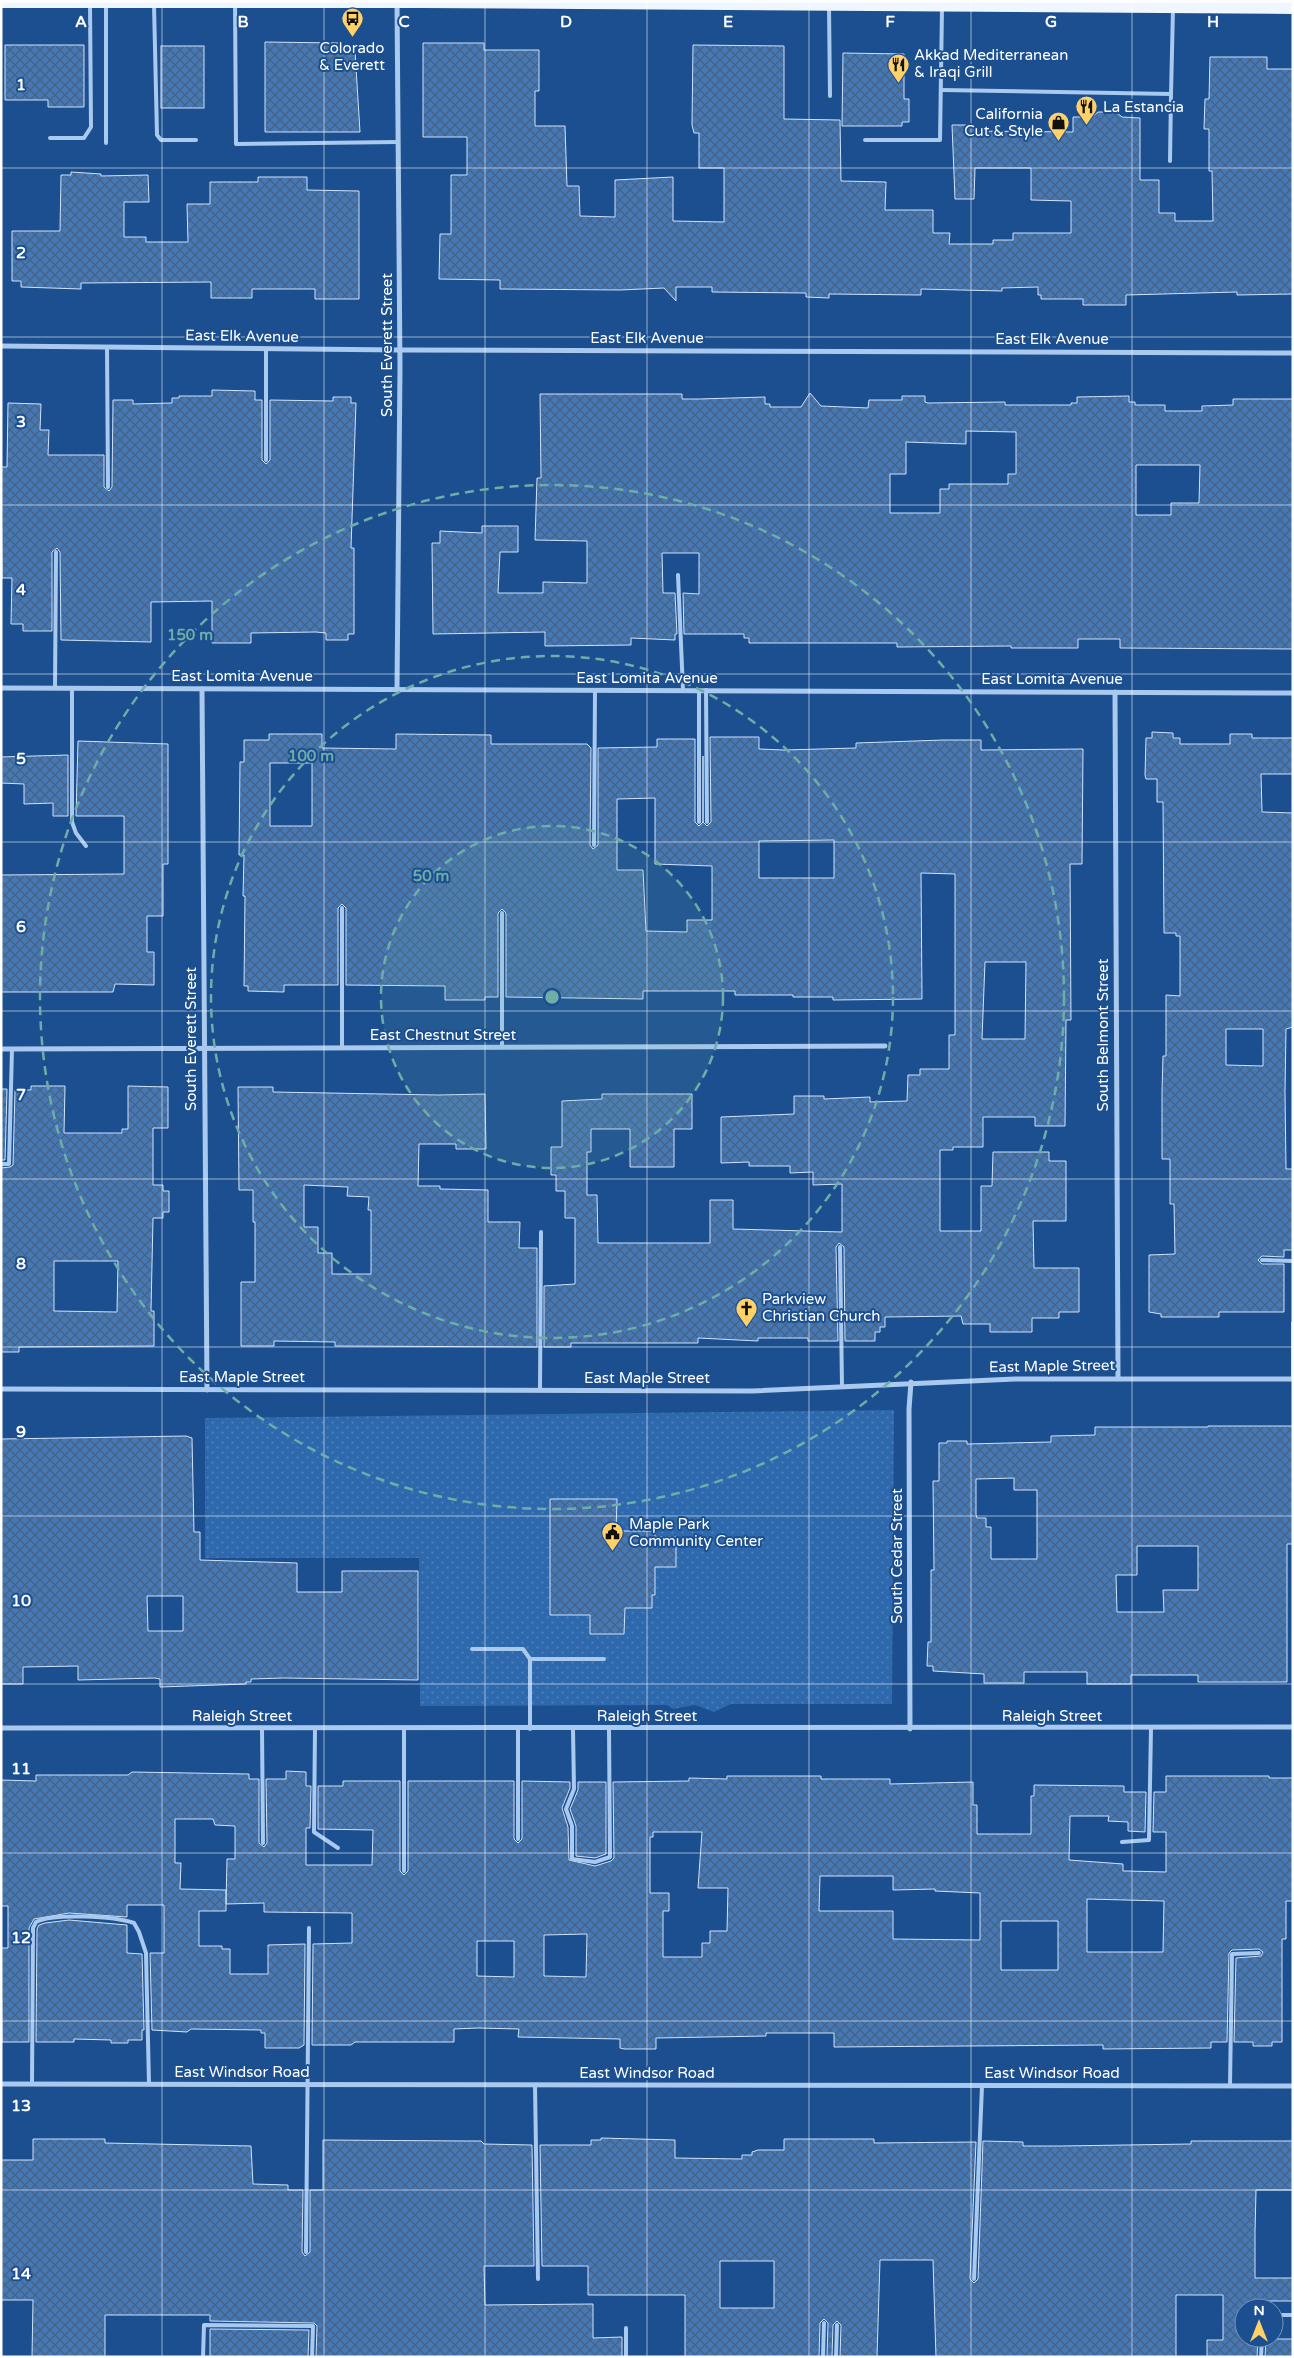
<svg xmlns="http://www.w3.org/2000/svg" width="1294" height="2358" font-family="'Varela Round',sans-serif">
  <defs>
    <pattern id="green-dots" width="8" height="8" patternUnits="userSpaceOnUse" patternTransform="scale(1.25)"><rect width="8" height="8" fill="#2e69ad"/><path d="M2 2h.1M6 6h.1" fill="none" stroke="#4d80b9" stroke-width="1.8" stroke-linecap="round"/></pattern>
    <pattern id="building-cross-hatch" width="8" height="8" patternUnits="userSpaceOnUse" patternTransform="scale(1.25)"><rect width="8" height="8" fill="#4478b7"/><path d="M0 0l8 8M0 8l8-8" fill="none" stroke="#486282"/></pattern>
  </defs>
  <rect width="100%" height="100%" fill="#1b4f8f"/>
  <path fill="url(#green-dots)" d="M894,1410l-2,294h-161l-17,8 -19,-7 -22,4 -6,-4 -247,1 -1,-148h-214v-140z"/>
  <g fill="url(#building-cross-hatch)" stroke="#cfe3fa" fill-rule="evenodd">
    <path d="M265,42l73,1 17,8 5,81h-95z"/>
    <path d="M423,43h61v7h55v41h-4v35h30l2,60h12l1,30 35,1v-37l58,-3v44l51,1v-54h-25v-35h-5l-2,-8 1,-80 91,1v73l56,1 1,61 45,1 -1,28h48v23h17l-1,11h44v-4h20v-7h58v-32l-40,-1v-32h-56l-1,31h-19l-3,-74h17l7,6 97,1v-15h19l6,-5h18l6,5 18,1v62h19v33h16v8h38l-1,-50h-3v-42h-5l1,-30h4l1,-42h57v12h26v225l-56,1v-3l-111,3v10h-43v-6h-42v-4h-3v-8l-36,1v3l-81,-2v6l-92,-1v4l-23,-1v-4l-94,-1v-5h-36v14l-12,-13 -44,2 -120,-1v-9l-61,-1 1,-45h11v-59h16v-38h-44z"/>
    <path d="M5,45h79v62h-36v-7h-43z"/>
    <rect x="161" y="46" width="43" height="62"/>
    <path d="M843,53l61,1v45h5v23h-7v4h-60z"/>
    <path d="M71,172l30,2v2l47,-1 1,27h-25v35h22v5h42l-1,-38h23v-22h48v-5h49v13l52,1v108h-44v-10h-63v9h-41v-16l-130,1v6l-60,-2v-6h-9v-50h48l1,-56h10z"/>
    <path d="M212,390l43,1v9h7v60l4,4 4,-4v-60l63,1v-4h18v6h5l-5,145h3v86h-6v6h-22v-7l-10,-1 -65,1v10h-39v-42l-61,1v40l-90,-2 -1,-88 -3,-4 -5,4v79h-29v-7h-12l1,-46h-10l-1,-111h6l1,-64 33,1 -1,26h9l-1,25h56v32l5,4 3,-4 1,-87h20v4l39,-1v-5h7v-2h33z"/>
    <path d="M810,393l11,13 47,2 1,-8h33v-4h23v6l3,1 77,-1v3h66v-2h6v-6l52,-1v6h6v3h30v6h37v-5l31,-1v-6h60v250l-173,-1v-9h-42v9h-67v-2l-114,1v-4h-148v-5h-5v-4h-60l-1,-41 16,1v-41h-37l1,40h12l2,41h-2v6l-44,-2v7l-86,1v-14l-112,2 -1,-91h8v-12l42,2v-7h36v26h-18l-2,41h45v-11l44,1v-42l-52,-1 2,-62h4l-1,-84h142v5h17l66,-2v7h5v3h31zM966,431l50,1v42h-8v10h-59v5h-9v24h-50v-39h16v-32l60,2zM1136,465h64l-1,38h-28v12h-35z"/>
    <path d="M1152,732l21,1v5h7v6h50v-10h22v4h41v36h-32l1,38 31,1v214l-7,2 -1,63 1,77h7v81h-9v7l-22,-1 -4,4 4,4h22v48h-65v5h-58v-3l-12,-2v-57l26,-1 -1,-50h-4v-45h-8v-67l1,-36h3v-61l14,1v-60h-4v-3h-12l-1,-131h-6v-23h-11l-1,-4 1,-37h6zM1226,1029h37v37l-37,-1z"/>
    <path d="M269,734h53v14l74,1v-15l95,1v9h96l4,4 -1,97 3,4 5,-4v-97l59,-1v-8h38v83l4,4 4,-4v-66v66l4,4 4,-4 -1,-85h49v12l25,1 72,-2v-5l88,-3h37v10l102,-1 -1,115h-12l1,156h-5l-1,106h-30v-9h-52v30h-30v3h-13v81h41v-45h11l1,-34h56v9h17v60h-33l1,47h45v44h-20v6h-27v14h-42v-8h-27l-2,-8 -76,1v10h-5v5h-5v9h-30l-1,-94 -5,-4 -3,4 2,94h-30v-3h-50v3l-60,-3v5h-127v4h-27v-61l31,-2v-66h-10v-27h-9v-16h-5v-28h11v-46l40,-2v-5h90v35h-18v38h-44v-38h-39v23h-4v43h10l1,48h112v-43h23v29l109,3v-48l-29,1v-13l-23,1v-7h-41v-4l-28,1v-46l73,-3v-18h30v3l46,-2v5l37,-1 1,-26h12v-6h29v-34h6v-161l-34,-1 1,126 -89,1v-3h-40v-2h-58v-4h-92v8l-137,-2v-84l-4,-4 -4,4v84h-13v3h-40v-14l-99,-1v-77l-4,-4 -4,4v77h-54v7l-36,-1v-5h-4l1,-90h-2l1,-41h-5l1,-93h4v-22h25zM270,763h42v63h-42zM655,798v66l57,2v54h-25v12l-41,-1 -3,-61h-26v-71zM834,840v38h-75v-37zM985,962h41l-1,77h-43z"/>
    <path d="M78,741l90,3v120h-5v52h-16v36h7v33l-39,-1 -2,8h-112v-117l123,-1v-58h-48z"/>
    <path d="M68,755v61h-15v-13l-29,1v-20l-23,-1v-26z"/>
    <path d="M31,1086h34l-1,47h58v-4h6v-43l40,1v41h-15v57h10v6h6v21h-6v6h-10l-2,93h3v35l-135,1v5h-18v-184l9,-1 3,-2 2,-75h16zM54,1261h64l-1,51 -63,-1z"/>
    <path d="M238,1087h35v5l165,3 47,-1 1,55h-30v-5h-37l-1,42h22v3l48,1v32h32l-1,26h18v99l-202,-1v-4l-61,-1v5h-33v-64h14v-60h-2v-32h-14zM304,1185l44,2 -1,9 22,1 -1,13h3v64h-39v-21h-14v-26h-14z"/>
    <path d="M1,1089h6l-2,71h-4z"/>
    <path d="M1208,1426h85v118h-6v138h-89v-7h-67v9h-44v-12h-63v11h-40v-9l-51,-3v-5h-6l1,-24h3v-72h3l-1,-89h6v-38h8v-2h20v3l84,-2v-6l44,-1v-8h113zM1014,1478v12h23v69h-46v-32h-5v-9h-9l-1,-3v-36zM1137,1546h61v44h-35l1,22h-47l-1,-37h21z"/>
    <path d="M186,1436l6,2 2,94h6v28l97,3v29h45v-21h76v109l-134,-2 -33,1v3h-5v2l-86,3v-8l-5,-1 -77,2v-14l-55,1v17h-22v-245zM147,1596h36v35h-35z"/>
    <path d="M550,1499h67l-1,32h39v6h21v30h-21v28h-3v13h-27l-1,26h-34v-19h-40z"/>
    <path d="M286,1771l20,1v14h5l-1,42h-4v37h66l1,-35 -55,-1v-43h25v-5h57v90l4,4 4,-4v-90h106v58l4,4 4,-4v-58l48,1v6l-8,20 6,19 1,33 26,6 16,-5 3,-3 -1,-76 76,-1v-3l38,1v-3h94v3h69v5l83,-2v23h4v29h54v-38h3v-11l90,1v6h22l-1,40 -17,-1v-9l-20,-1 1,-5h-39l-1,44 54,4v7h4l39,1v-40h-13l1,-40h12v-16h103v2h24v123h-7v38h-4v103h-10v4h-19v-4h-19l2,-84 25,-2 2,-4 -4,-3 -27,1 -3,3 -2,89h-16v6l-108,1v-4l-269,2v-14h-68v3l-110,2v11h-32l-4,-1v-9l-102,-2 1,-8 -41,-1 -24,1v13h-99l-4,3h-39l1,-101 39,-1v-30l-88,-1v-9l-38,1 1,-45h8v-33l-20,-1 -2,-6h-38v44h6l-1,26 46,1v21h-27v35h23v3h8v25h38v-29l37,-1 -1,101 -5,3h-34v-15h-4v-3l-70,-1 -4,3 -35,-2 -2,-77h14v-48h-37v12l-58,-4 -35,6 -5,9v114h-27l-1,-94h7v-42h-7v-126l35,1v-6h92l4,-3 117,2v5h10v64l5,4 3,-4 -1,-64h20zM653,1832h49l-4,56h30l-1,43h-17v12h-8v14h-39v-46h6v-18h-19v-56h3zM820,1876h73v14l42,-1v2l45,2v47l-87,-1v-28h-74zM1087,1899l77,2 -1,51h-76zM1001,1921h57v49h-57zM587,1934l-1,43 -42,-1v-41zM477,1941h37v36l-37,-1z"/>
    <path d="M578,1782h28v72l-11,4 -19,-2v-30l-6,-17 8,-19z"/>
    <path d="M69,1920l58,5v28l15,1 2,76h-2v10h-14v3h-17v-3l-37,-1v3h-38l1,-113 2,-4 6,-2z"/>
    <path d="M601,2138l74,2v18l67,1v-4h10v-3l6,-2h26v-11h90v4l102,-1 -6,137 4,4 4,-4 5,-138 40,1v4h37l131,-2v-3h102v49h-37l-1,43v45h38v23h-37v7h-12v30l14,2 -1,17h-50v-17h16v-45h-47v62h-240l-3,-97h-53l-3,97h-37l1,-32 -4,-4 -4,4 -1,32h-5l1,-34 -4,-4 -4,4 -1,34h-134v-62h-97v-29h-46l-2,-121h51v-5h10zM720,2261h54v47h-54z"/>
    <path d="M33,2139h72v4l146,3 2,38 35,1v5h15l-1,62 3,4 5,-4v-62h13v-50l143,1h15l3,3 48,1 2,121h-50l1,39 108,-1v34l29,-1v20h-306l1,-31 -3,-3 -104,-2v-6h-105v42h-73l1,-57h-32v-140h32z"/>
    <path d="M210,2329l99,1 -1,27h-98z"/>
    <path d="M1266,2339h27v18h-28z"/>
  </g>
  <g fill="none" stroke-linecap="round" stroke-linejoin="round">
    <g stroke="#a9c9ee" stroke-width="4">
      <path d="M235,3l1,141 162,-2"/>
      <path d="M154,5l3,130 4,5h35"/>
      <path d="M829,7l1,89"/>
      <path d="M941,90l230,4 2,-85"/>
      <path d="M50,138h34l7,-11 -1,-123"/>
      <path d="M865,140h75l2,-132"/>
      <path d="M106,143v-138"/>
      <path d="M1170,161l1,-67"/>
      <path d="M107,347l1,140"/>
      <path d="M266,349v111"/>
      <path d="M678,575l5,115"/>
      <path d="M55,688l1,-136"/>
      <path d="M72,688v134l4,11 10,13"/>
      <path d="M699,690v132"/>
      <path d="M706,690l1,132"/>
      <path d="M594,845l1,-155"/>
      <path d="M502,913v134"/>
      <path d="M342,1048v-140"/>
      <path d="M1,1164h8l3,-115"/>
      <path d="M840,1247l2,139"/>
      <path d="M1262,1260l31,1"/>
      <path d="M1293,1379v-56"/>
      <path d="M540,1390l1,-158"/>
      <path d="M472,1649h51l7,10"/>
      <path d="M262,1728l1,115"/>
      <path d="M315,1728l-1,104 24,16"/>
      <path d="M404,1728v143"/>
      <path d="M518,1729v110"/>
      <path d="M530,1729v-70h74"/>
      <path d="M573,1729l1,60 -8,20 6,17v33l23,3 15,-5 -1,-128"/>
      <path d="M1122,1842l27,-2 2,-112"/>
      <path d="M32,2084l1,-156 3,-6c17,-9 78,-6 98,1l5,9 7,21 3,131"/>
      <path d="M535,2085l3,194"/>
      <path d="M1230,2086l2,-132 27,-1"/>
      <path d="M306,2252l3,-324"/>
      <path d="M974,2279l8,-193"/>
      <path d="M1274,2317l4,-2h15"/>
      <path d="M626,2328v29"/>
      <path d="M203,2357l1,-32 109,1 -1,31"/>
      <path d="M823,2357l1,-34"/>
      <path d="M836,2357l1,-32"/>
      <path d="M1261,2357l1,-19"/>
    </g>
    <g stroke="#a9c9ee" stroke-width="5">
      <path d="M1,346l399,4 893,3"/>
      <path d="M1,688l1292,5"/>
      <path d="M202,689l5,701"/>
      <path d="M397,689l3,-321 -3,-366"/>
      <path d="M1115,692l3,685"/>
      <path d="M1,1049l884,-3"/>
      <path d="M1,1389l751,2 263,-12h278"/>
      <path d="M1,1728l1292,-1"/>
      <path d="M910,1729l-1,-320 2,-27"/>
      <path d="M1,2084l1292,2"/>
    </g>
    <path stroke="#f0f6ff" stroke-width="12" d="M1,2h420l872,6"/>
  </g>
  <path fill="none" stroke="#fff" stroke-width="1" stroke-opacity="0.55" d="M162,1v2356M324,1v2356M485,1v2356M647,1v2356M809,1v2356M971,1v2356M1132,1v2356M1,168h1292M1,337h1292M1,505h1292M1,674h1292M1,842h1292M1,1011h1292M1,1179h1292M1,1347h1292M1,1516h1292M1,1684h1292M1,1853h1292M1,2021h1292M1,2190h1292"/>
  <circle cx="552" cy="997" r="171" fill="#6fada8" fill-opacity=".12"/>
  <g fill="none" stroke="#6fada8" stroke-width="2.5" stroke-dasharray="9 6">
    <circle cx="552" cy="997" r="171"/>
    <circle cx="552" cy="997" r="341"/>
    <circle cx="552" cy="997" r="512"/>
  </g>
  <defs>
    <symbol id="bus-pin" viewBox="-11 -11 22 30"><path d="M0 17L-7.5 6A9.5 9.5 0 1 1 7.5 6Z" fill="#ffd166" stroke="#1b4f8f"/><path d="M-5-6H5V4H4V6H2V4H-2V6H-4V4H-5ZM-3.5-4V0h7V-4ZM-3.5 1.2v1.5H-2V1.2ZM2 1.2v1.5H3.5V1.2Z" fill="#111"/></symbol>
    <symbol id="restaurant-pin" viewBox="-11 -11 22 30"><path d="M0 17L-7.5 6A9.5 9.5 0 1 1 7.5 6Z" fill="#ffd166" stroke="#1b4f8f"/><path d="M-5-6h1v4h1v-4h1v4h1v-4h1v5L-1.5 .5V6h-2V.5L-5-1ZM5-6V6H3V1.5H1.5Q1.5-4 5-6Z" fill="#111"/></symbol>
    <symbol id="shop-pin" viewBox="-11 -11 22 30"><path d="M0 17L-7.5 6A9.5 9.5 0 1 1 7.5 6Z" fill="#ffd166" stroke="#1b4f8f"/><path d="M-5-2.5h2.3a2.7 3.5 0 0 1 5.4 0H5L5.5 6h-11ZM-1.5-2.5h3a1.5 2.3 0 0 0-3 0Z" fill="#111"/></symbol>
    <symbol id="church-pin" viewBox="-11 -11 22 30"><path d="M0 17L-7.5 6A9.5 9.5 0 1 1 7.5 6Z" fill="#ffd166" stroke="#1b4f8f"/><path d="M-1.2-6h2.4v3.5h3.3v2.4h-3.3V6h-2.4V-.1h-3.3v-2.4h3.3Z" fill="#111"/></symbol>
    <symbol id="civic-pin" viewBox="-11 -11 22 30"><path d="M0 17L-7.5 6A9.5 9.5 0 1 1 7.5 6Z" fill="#ffd166" stroke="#1b4f8f"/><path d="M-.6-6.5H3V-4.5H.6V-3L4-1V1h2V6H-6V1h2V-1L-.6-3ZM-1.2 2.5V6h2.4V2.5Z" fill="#111"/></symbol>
  </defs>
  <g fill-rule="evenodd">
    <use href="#bus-pin" x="340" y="6" width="25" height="34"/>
    <use href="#restaurant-pin" x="886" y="52" width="25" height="34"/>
    <use href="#restaurant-pin" x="1074" y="94" width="25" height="34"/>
    <use href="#shop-pin" x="1046" y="110" width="25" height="34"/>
    <use href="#church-pin" x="734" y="1296" width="25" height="34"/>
    <use href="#civic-pin" x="600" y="1520" width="25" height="34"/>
  </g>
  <g text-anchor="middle" stroke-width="4" stroke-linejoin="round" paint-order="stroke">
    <g font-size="15" fill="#fff" stroke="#1b4f8f" text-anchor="start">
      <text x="352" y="53" text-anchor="middle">Colorado<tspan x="352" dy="17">&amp; Everett</tspan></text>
      <text x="914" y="60">Akkad Mediterranean<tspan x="914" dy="17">&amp; Iraqi Grill</tspan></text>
      <text x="1103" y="112">La Estancia</text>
      <text x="1043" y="119" text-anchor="end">California<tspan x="1043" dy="17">Cut &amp; Style</tspan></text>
      <text x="762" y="1304">Parkview<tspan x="762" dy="17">Christian Church</tspan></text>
      <text x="629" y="1529">Maple Park<tspan x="629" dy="17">Community Center</tspan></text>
    </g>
    <g font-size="15" fill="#fff" stroke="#1b4f8f">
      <text transform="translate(242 336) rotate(1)" y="5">East Elk Avenue</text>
      <text x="647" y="343">East Elk Avenue</text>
      <text x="1052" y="344">East Elk Avenue</text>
      <text transform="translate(387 345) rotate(-90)" y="5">South Everett Street</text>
      <text x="242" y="681">East Lomita Avenue</text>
      <text x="647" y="683">East Lomita Avenue</text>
      <text x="1052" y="684">East Lomita Avenue</text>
      <text x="443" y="1040">East Chestnut Street</text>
      <text transform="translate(1103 1035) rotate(-90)" y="5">South Belmont Street</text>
      <text transform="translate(191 1039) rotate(-90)" y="5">South Everett Street</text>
      <text transform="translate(1052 1366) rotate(-1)" y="5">East Maple Street</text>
      <text x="242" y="1382">East Maple Street</text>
      <text x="647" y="1383">East Maple Street</text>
      <text transform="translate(897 1556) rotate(-90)" y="5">South Cedar Street</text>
      <text x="242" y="1721">Raleigh Street</text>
      <text x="647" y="1721">Raleigh Street</text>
      <text x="1052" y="1721">Raleigh Street</text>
      <text x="242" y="2077">East Windsor Road</text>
      <text x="647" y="2078">East Windsor Road</text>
      <text x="1052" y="2078">East Windsor Road</text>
    </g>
  </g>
  <g font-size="16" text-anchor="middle" font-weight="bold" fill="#fff" stroke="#1b4f8f" stroke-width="4" stroke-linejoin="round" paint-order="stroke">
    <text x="81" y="27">A</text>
    <text x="243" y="27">B</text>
    <text x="404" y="27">C</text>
    <text x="566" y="27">D</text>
    <text x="728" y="27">E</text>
    <text x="890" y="27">F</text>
    <text x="1051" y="27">G</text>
    <text x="1213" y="27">H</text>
    <text x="21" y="90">1</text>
    <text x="21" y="258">2</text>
    <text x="21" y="427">3</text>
    <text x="21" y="595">4</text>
    <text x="21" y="764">5</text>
    <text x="21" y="932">6</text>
    <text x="21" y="1100">7</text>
    <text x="21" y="1269">8</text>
    <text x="21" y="1437">9</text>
    <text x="21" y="1606">10</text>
    <text x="21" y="1774">11</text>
    <text x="21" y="1943">12</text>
    <text x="21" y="2111">13</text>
    <text x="21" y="2279">14</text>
  </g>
  <circle cx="552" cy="997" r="8" fill="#6fada8" stroke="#1b4f8f" stroke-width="2.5"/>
  <g font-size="15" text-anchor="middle" font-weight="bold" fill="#6fada8" stroke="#1b4f8f" stroke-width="4" stroke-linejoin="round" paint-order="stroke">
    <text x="190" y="640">150 m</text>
    <text x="311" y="761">100 m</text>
    <text x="431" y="881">50 m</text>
  </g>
  <rect width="1294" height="2358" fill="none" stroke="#ffffff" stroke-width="5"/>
  <g transform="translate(1259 2323)"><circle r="24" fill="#1b4f8f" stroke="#7695bc"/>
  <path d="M0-4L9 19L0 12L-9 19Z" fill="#ffd166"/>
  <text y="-8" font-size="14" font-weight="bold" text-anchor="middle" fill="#ffffff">N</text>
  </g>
</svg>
